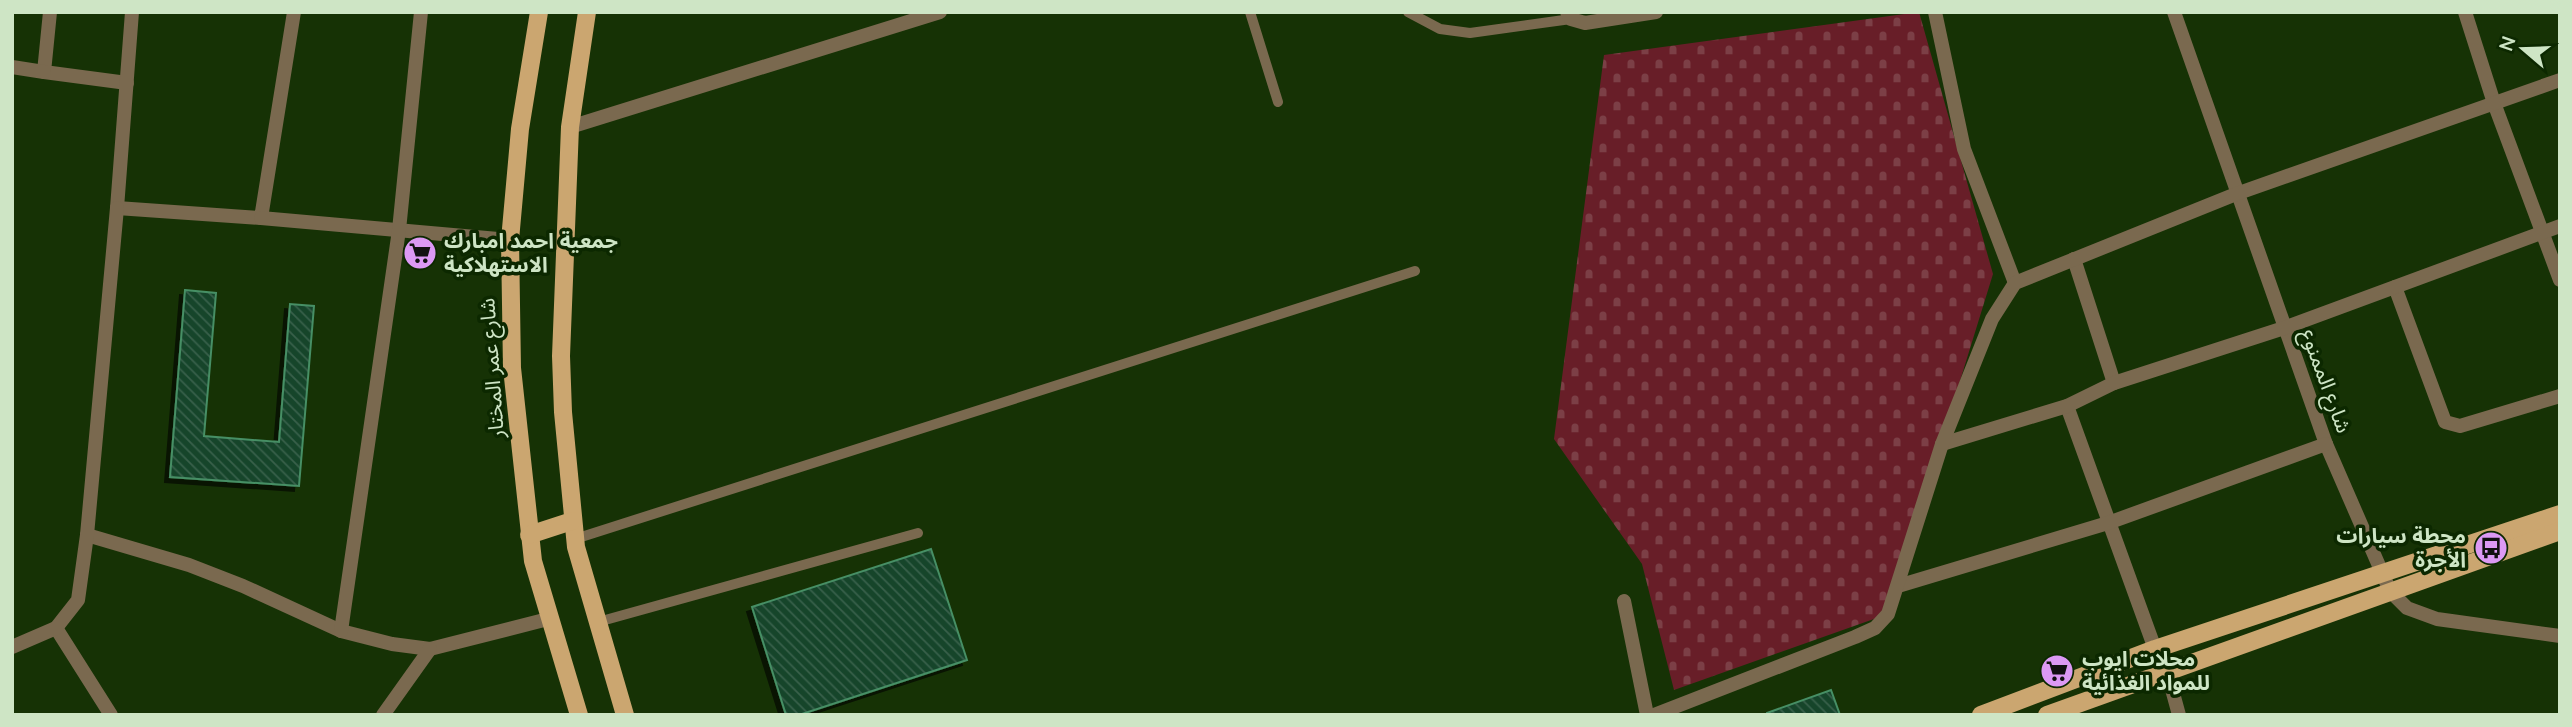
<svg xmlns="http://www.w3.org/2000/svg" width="2572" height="727" font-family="'Nunito Sans','Noto Sans Arabic',sans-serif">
  <defs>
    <pattern id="cemetery-stones" width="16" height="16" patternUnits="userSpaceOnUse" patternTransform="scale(1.75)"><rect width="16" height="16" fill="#681e28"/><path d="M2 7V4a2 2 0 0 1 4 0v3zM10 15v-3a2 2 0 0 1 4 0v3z" fill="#7c3f46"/></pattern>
    <pattern id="building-back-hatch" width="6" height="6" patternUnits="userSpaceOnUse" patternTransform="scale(1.75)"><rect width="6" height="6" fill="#17452c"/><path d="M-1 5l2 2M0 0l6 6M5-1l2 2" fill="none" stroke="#386049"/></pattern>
    <filter id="shadow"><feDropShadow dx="-5" dy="5" stdDeviation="0" flood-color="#0009"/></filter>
  </defs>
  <rect width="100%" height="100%" fill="#163205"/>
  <path fill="url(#cemetery-stones)" d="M1919,12l74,262 -105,340 -214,76 -32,-126 -88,-125 50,-384z"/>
  <g fill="url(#building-back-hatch)" stroke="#468f65" stroke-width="2" filter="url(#shadow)">
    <path d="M185,290l31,3 -12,143 75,6 11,-138 24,2 -15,180 -129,-9z"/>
    <path d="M931,549l36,111 -168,55h-13l-34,-108z"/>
    <path d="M1831,690l9,25h-73v-2z"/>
  </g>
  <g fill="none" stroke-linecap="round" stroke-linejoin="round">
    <g stroke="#7a694f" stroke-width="10">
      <path d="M1250,12l28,90"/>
      <path d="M1408,12l32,17 30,4 101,-14"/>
      <path d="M575,539l840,-268"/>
      <path d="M598,622l320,-89"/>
    </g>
    <g stroke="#7a694f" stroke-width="14">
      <path d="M50,12l-6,60 83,11"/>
      <path d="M132,12l-15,196 144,10 33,-206"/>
      <path d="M1567,12l4,7 14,4 71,-11"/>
      <path d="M1935,12l29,137 51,134"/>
      <path d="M2174,12l152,432 64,147 17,17 30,11 123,17"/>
      <path d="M2465,12l29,91 66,177"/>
      <path d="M12,67l32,5"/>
      <path d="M570,127l370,-115"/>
      <path d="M261,218l249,22"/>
      <path d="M2074,259l40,124"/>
      <path d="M2395,287l50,135 15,4 100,-30"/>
      <path d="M2067,406l88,243"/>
      <path d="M1942,444l125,-38 47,-23 170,-55 276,-102"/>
      <path d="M87,535l102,30 54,21 98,45 51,13 38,5 118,-30"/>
      <path d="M1898,586l210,-63 218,-79"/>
      <path d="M1624,601l23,114"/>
      <path d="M56,628l55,87"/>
      <path d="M341,631l58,-401 22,-218"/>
      <path d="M12,647l44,-19 22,-28 9,-65 30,-327"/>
      <path d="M2167,671l12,44"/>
      <path d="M383,715l47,-66"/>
      <path d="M1654,715l201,-78 20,-9 13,-14 54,-170 50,-125 23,-36 221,-89 324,-114"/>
    </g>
    <g stroke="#cba670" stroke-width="18">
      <path d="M539,12l-19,117 -10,111 2,128 21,193 46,154"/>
      <path d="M587,12l-17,115 -9,229 2,56 13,135 49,168"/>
      <path d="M529,535l43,-14"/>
      <path d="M1981,715l174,-66 405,-135"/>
      <path d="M2047,715l513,-184"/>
    </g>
  </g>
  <defs>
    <symbol id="supermarket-disc" viewBox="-11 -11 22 22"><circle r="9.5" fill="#dc99f4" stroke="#0c2800"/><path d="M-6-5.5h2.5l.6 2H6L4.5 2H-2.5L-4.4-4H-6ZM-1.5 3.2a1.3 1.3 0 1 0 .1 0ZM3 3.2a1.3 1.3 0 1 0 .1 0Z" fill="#111"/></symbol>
    <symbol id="bus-disc" viewBox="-11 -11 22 22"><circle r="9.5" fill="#dc99f4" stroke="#0c2800"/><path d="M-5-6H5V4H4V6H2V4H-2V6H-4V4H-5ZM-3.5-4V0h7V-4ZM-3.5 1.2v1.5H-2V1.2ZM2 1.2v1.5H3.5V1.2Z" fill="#111"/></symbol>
  </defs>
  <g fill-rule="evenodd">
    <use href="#supermarket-disc" x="401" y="234" width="38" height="38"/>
    <use href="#bus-disc" x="2472" y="529" width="38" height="38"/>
    <use href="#supermarket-disc" x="2038" y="652" width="38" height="38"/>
  </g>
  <g text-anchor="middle" stroke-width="7" stroke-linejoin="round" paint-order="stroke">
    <g font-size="21" font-weight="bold" fill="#cee5c5" stroke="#0c2800" text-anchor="start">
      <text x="444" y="248">جمعية احمد امبارك<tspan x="444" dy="24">الاستهلاكية</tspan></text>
      <text x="2466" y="543" text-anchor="end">محطة سيارات<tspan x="2466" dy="24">الأجرة</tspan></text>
      <text x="2082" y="666">محلات ايوب<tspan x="2082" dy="24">للمواد الغذائية</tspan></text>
    </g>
    <g font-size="21" fill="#cee5c5" stroke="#0c2800">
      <text transform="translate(492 368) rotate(-94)" y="7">شارع عمر المختار</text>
      <text transform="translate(2326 381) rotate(70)" y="7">شارع الممنوع</text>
    </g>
  </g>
  <rect width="2572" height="727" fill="none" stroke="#cee5c5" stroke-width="28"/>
  <g transform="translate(2523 49) rotate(289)" stroke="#0c2800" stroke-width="5" paint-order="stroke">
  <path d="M0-5L12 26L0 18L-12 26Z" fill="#cee5c5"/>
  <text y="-10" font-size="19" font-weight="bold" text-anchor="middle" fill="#cee5c5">N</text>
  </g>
</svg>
